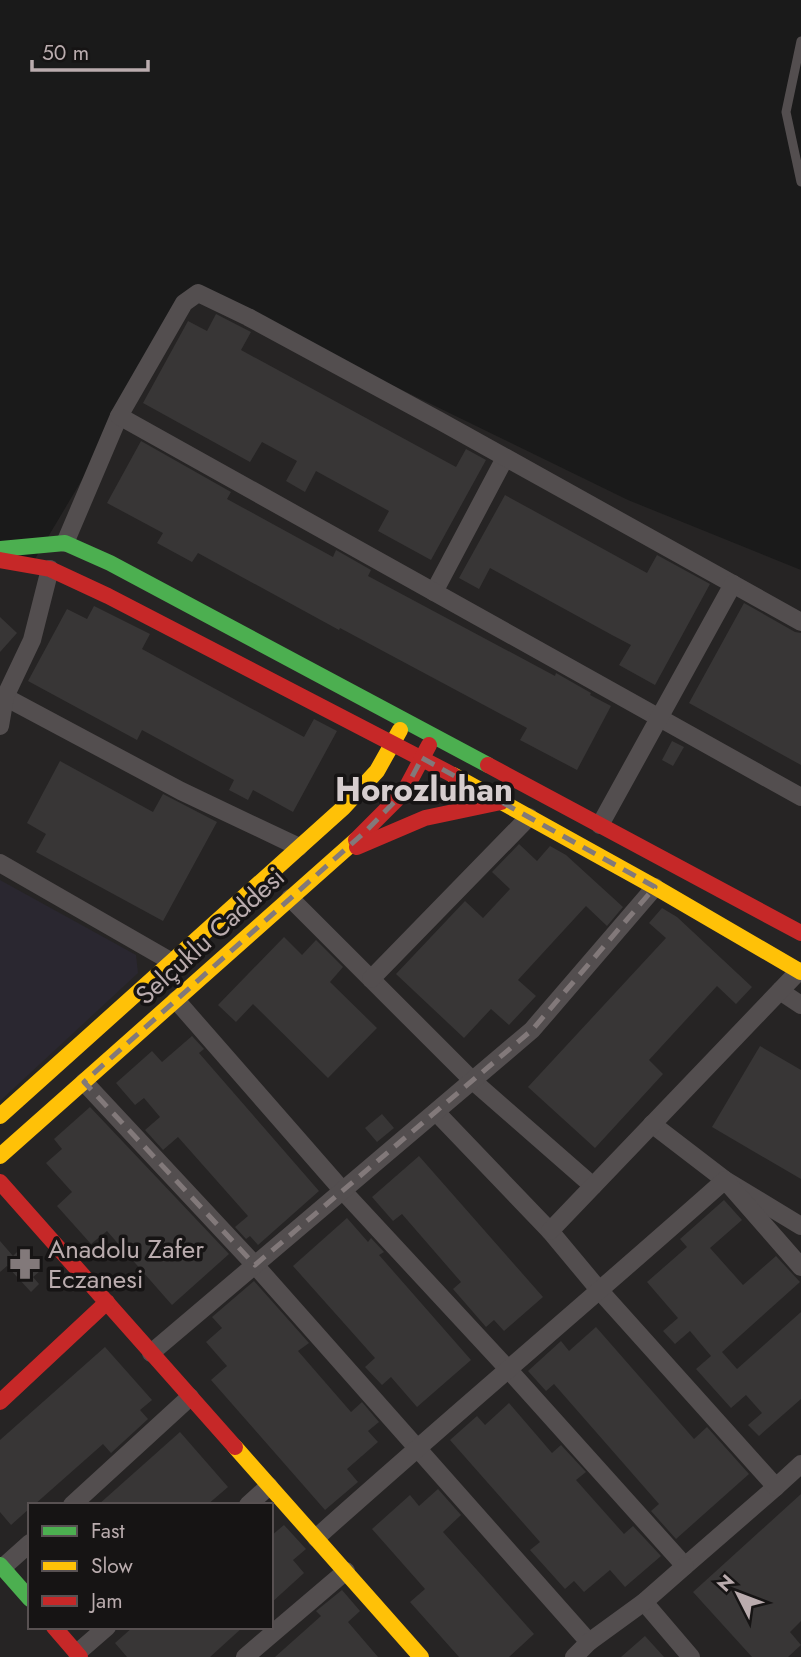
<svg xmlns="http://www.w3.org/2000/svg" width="801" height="1657" font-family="Jost,sans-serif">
  <rect width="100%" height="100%" fill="#1a1a1a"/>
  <path fill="#262424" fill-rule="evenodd" d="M195,289l433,211 173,70v1087h-801v-1093h32zM30,1505h241v122h-241z"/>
  <path fill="#2a2730" d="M0,880l136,75 2,18 -138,128z"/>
  <g fill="#383636">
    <path d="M216,314l35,18 -10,18 215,117 10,-18 20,11 -55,100 -53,-29 11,-20 -73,-40 -11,21 -19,-11 11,-20 -35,-19 -12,20 -107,-59 45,-82 19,10z"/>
    <path d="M141,441l90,51 -4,7 106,58 3,-7 35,20 -3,6 187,100 1,-3 35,20 -1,2 21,11 -34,64 -57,-30 7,-12 -187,-100 -1,2 -141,-77 -6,9 -35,-19 6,-10 -56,-30z"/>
    <path d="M505,495l142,78 10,-18 53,29 -55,101 -36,-20 12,-20 -19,-10 -122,-67 -11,21 -20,-11z"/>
    <path d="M744,603l51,29 6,1v132l-112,-62z"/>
    <path d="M94,606l56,28 -8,15 162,88 10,-18 23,12 -44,81 -40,-22 -5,10 -19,-10 5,-10 -92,-50 -5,10 -109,-59 39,-72 20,10z"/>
    <path d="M0,617l17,16 -17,19z"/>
    <path d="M672,741l12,6 -11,19 -11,-6z"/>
    <path d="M60,761l93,51 10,-18 54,28 -54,99 -127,-69 10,-18 -19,-11z"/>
    <path d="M519,844l18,17 13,-15 16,9 57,52 -16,19 -21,-20 -68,74 18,16 -27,29 -18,-16 -27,29 -68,-64 69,-73 18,17 27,-29 -18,-17z"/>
    <path d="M662,908l15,9 75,70 -16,17 -19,-18 -68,74 14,14 -68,74 -67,-61 138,-149 -17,-15z"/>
    <path d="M284,937l18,18 14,-15 27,27 -13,15 47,46 -49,50 -75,-74 -17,18 -18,-17z"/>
    <path d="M192,1036l12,13 -5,4 120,138 -61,54 -8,-9 -4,3 -11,-12 13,-11 -70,-79 -15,13 -18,-20 15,-13 -16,-19 -9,7 -19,-22 36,-32 10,11z"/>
    <path d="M760,1046l41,24v109l-89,-52z"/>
    <path d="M90,1107l139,147 -57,51 -65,-74 -16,13 -34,-38 15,-14 -26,-29 16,-14 -8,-10z"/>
    <path d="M382,1114l12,14 -17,14 -12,-14z"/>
    <path d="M419,1156l124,141 -39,34 -10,-11 -8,7 -33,-38 8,-7 -59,-68 -9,7 -21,-24z"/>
    <path d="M724,1200l18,20 -32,28 33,37 33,-29 24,26 -78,70 15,17 64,-57v87l-42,37 -11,-11 14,-12 -16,-18 -15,13 -35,-39 15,-13 -21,-25 -15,13 -12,-13 15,-13 -31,-36 40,-35 -7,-8z"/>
    <path d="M347,1218l21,24 3,-4 13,14 -5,3 92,105 -54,47 -26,-30 -9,8 -17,-18 10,-9 -82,-92z"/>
    <path d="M0,1241l13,15 7,-7 20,22 -7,6 6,7 -8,8 -24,-26 -7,6z"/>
    <path d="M254,1281l55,62 -11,8 53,61 11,-10 17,20 -11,9 10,11 -31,27 11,13 -33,28 -114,-130 16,-14 -21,-24 16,-14 -10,-11z"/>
    <path d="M596,1327l98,112 13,-12 42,47 -73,65 -25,-28 8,-7 -105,-120 -8,7 -18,-20 33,-30 8,10z"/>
    <path d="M105,1347l47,53 -12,10 8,9 -37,34 -8,-9 -69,61h-4v3l-19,17 -11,-13v-72z"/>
    <path d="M509,1403l43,50 9,-8 25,27 -10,8 48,54 9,-8 28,30 -36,31 -15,-17 -26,22 -10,-11 -9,8 -35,-39 10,-8 -90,-102 27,-24 8,9z"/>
    <path d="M180,1432l48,55 -21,18h-109z"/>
    <path d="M438,1489l23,26 -18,17 91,102 -25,23h-50l-49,-55 15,-13 -53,-60 38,-34 9,11z"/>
    <path d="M801,1494v127l-11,11 11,13 -13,12h-36l-59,-65z"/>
    <path d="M284,1525l22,24 -13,11 11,13 -33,30v-67z"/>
    <path d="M342,1590l18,21 -12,11 30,35h-103l46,-41 -5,-5z"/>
    <path d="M133,1627h110l-33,30h-83l-12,-14z"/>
    <path d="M645,1636l19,21h-43z"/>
  </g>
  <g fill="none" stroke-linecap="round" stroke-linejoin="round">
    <path stroke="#534e4f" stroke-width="9" d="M801,41l-15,71 15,70"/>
    <g stroke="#534e4f" stroke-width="18">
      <path d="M65,543l54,-127"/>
      <path d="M434,592l71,-134"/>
      <path d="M801,622l-361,-201 -192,-104 -50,-24 -14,10 -65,113 682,381"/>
      <path d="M5,697l176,94 118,56"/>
      <path d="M0,726l5,-29 27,-57 18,-71"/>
      <path d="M600,825l133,-241"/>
      <path d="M0,863l172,99"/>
      <path d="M290,898l183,183 120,105"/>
      <path d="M371,979l158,-162"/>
      <path d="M780,991l21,14"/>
      <path d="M176,1000l167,191 165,178 177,197 91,-79"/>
      <path d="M84,1082l171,183 334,377"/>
      <path d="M436,1112l114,119 50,60 176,196 25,-23"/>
      <path d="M652,1124l73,56 76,46"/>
      <path d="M550,1231l249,-260"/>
      <path d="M151,1353l381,-323 123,-143"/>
      <path d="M72,1505l118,-108"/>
      <path d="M248,1505l21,-19"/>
      <path d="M316,1538c135,-121 274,-238 409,-358l76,87"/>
      <path d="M2,1568l28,-25"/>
      <path d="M644,1602l47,55"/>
      <path d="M77,1653l30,-26"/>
      <path d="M245,1657l101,-86"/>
      <path d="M574,1657l15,-15 55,-40 41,-36"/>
    </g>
    <g stroke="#4caf50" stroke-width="16">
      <path d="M0,549l65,-6 45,20 378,202"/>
      <path d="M0,1565l30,34"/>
    </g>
    <g stroke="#ffc107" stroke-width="16">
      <path d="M453,775l202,112 146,85"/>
      <path d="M0,1116l343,-308 34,-37 23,-41"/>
      <path d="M0,1156l356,-316"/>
      <path d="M235,1447l186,210"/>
    </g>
    <g stroke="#c62828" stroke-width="16">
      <path d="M0,560l50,9 58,27 345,179"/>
      <path d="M488,765l313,168"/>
      <path d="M356,840l48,-48 25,-47"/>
      <path d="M357,847l68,-29 76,-16"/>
      <path d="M0,1182l235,265"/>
      <path d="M0,1402l107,-100"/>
      <path d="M54,1627l26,30"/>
    </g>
  </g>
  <path fill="none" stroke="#82797a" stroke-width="5" stroke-dasharray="14 9" stroke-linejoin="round" d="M422,758l233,129 -123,143 -277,235 -171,-183 282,-251 38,-39z"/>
  <defs>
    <symbol id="pharmacy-bare" viewBox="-9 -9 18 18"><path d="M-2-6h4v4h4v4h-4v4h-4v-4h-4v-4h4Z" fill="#82797a" stroke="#161414" stroke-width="2.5" paint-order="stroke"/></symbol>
  </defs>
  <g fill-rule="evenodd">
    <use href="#pharmacy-bare" x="3" y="1242" width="44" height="44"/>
  </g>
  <g text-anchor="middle" stroke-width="7" stroke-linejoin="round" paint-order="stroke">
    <g font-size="26" fill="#baacae" stroke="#161414">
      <text transform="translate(210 936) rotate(-42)" y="9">Selçuklu Caddesi</text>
    </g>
    <g font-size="26" fill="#baacae" stroke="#161414" text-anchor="start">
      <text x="48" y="1258">Anadolu Zafer<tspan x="48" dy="30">Eczanesi</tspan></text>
    </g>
    <g font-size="33" font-weight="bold" fill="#d6cdce" stroke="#161414">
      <text x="424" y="801">Horozluhan</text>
    </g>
  </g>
  <rect x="28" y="1503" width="245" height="126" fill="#161414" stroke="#585152" stroke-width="2"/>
  <rect x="42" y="1526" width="35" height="10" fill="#4caf50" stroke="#585152" stroke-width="2"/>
  <text x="91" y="1538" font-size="21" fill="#baacae">Fast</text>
  <rect x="42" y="1561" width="35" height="10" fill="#ffc107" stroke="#585152" stroke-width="2"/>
  <text x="91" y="1573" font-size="21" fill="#baacae">Slow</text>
  <rect x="42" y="1596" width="35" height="10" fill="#c62828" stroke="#585152" stroke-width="2"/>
  <text x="91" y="1608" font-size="21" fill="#baacae">Jam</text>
  <g transform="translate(738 1594) rotate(312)" stroke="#161414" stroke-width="5" paint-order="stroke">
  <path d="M0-5L12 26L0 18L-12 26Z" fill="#baacae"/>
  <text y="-10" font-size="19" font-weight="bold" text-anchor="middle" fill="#baacae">N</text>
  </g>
  <path d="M32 60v10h116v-10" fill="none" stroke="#baacae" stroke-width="3.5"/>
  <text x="42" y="60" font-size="21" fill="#baacae" stroke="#161414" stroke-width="5" paint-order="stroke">50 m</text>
</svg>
